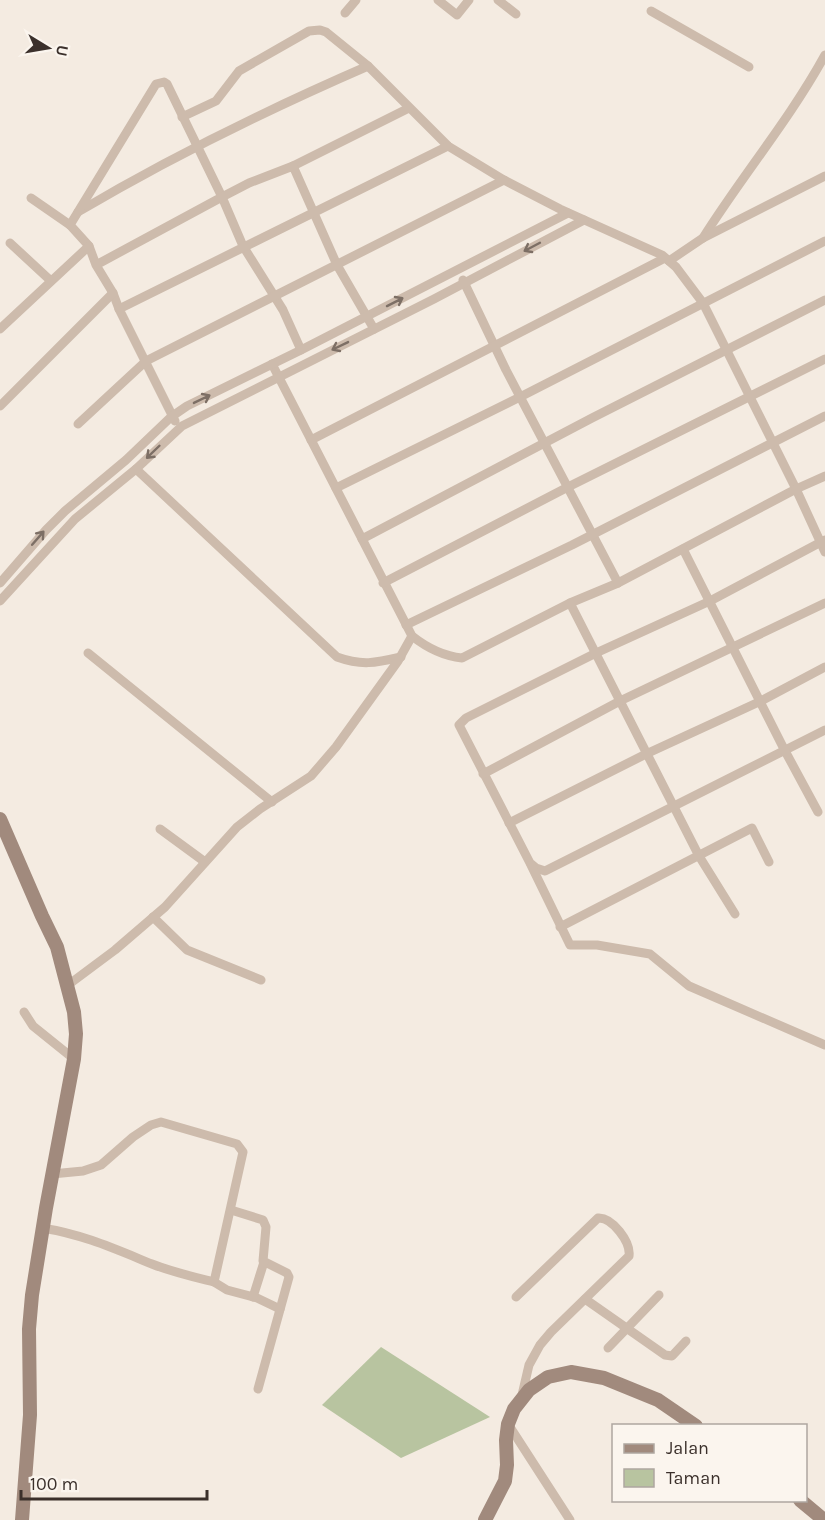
<svg xmlns="http://www.w3.org/2000/svg" width="825" height="1520" font-family="Karla,sans-serif">
  <rect width="100%" height="100%" fill="#f4ebe1"/>
  <path fill="#b8c4a0" d="M381,1347l109,70 -89,41 -79,-53z"/>
  <g fill="none" stroke-linecap="round" stroke-linejoin="round">
    <g stroke="#cdbbac" stroke-width="9">
      <path d="M438,0l19,15 12,-15"/>
      <path d="M498,0l18,14"/>
      <path d="M651,11l98,56"/>
      <path d="M345,13l11,-13"/>
      <path d="M182,117l34,-16 23,-30 70,-40 11,-1 6,2 42,34 80,80 56,34 56,29 102,46 14,12 27,36 93,186 -178,94 -48,20 -108,55c-20,-2 -36,-11 -50,-22l-140,-272"/>
      <path d="M293,166l116,-58"/>
      <path d="M31,198l39,27"/>
      <path d="M78,212c93,-55 191,-103 290,-146"/>
      <path d="M703,238c39,-62 87,-119 122,-183"/>
      <path d="M10,243l41,38"/>
      <path d="M669,261l34,-23 122,-62"/>
      <path d="M96,265l-7,-19 -19,-21 86,-141 8,-2 3,2 55,113 -126,68 17,28 6,16"/>
      <path d="M463,280l43,90 112,213"/>
      <path d="M0,329l89,-83"/>
      <path d="M301,350l-18,-40 -40,-64 -21,-49 27,-14 44,-17 44,99 37,64"/>
      <path d="M0,406l113,-113"/>
      <path d="M175,421l-56,-112 329,-163"/>
      <path d="M78,424l68,-63 358,-181"/>
      <path d="M311,440l354,-182"/>
      <path d="M136,469l201,188c25,9 38,6 64,0"/>
      <path d="M825,476l-29,13 29,63"/>
      <path d="M336,488l184,-91 305,-156"/>
      <path d="M362,539l230,-121 233,-118"/>
      <path d="M825,540l-115,61 -114,52 -130,65 -7,7 71,138 6,5 9,3 280,-141"/>
      <path d="M683,549l101,200 34,63"/>
      <path d="M0,583l46,-53 19,-19 61,-51 45,-43 16,-11 114,-56 267,-137"/>
      <path d="M383,583l185,-96 257,-128"/>
      <path d="M0,601l75,-82 61,-50 46,-43 252,-127 150,-79"/>
      <path d="M570,603l129,253 36,58"/>
      <path d="M406,625l166,-80 253,-129"/>
      <path d="M88,653l184,149"/>
      <path d="M483,774l137,-73 205,-98"/>
      <path d="M509,823l137,-69 115,-53 64,-34"/>
      <path d="M160,829l45,33"/>
      <path d="M531,865l39,80h27l53,9 39,32 136,59"/>
      <path d="M153,917l34,33 74,30"/>
      <path d="M560,927l192,-99 17,34"/>
      <path d="M68,985l47,-35 50,-43 72,-80 23,-18 51,-33 25,-29 62,-86 14,-25"/>
      <path d="M24,1012l9,14 41,33"/>
      <path d="M52,1174l31,-3 18,-6 32,-28 18,-12 10,-3 76,22 6,8 -29,130 13,8 30,8 23,11"/>
      <path d="M231,1210l32,10 3,7 -3,34 24,12 2,4 -31,112"/>
      <path d="M42,1228c40,6 73,21 110,36 20,8 42,13 62,18"/>
      <path d="M253,1297l11,-35"/>
      <path d="M516,1297l82,-79c14,-1 33,24 31,38l-78,76 -11,13 -11,20 -7,30"/>
      <path d="M585,1299l80,56 7,1 14,-15"/>
      <path d="M608,1348l51,-53"/>
      <path d="M508,1424l62,96"/>
    </g>
    <g stroke="#a18a7d" stroke-width="14">
      <path d="M0,819l42,97 15,31 17,65 2,22 -2,25 -28,149 -14,87 -3,34 1,86 -8,105"/>
      <path d="M800,1500l24,20"/>
      <path d="M485,1520l20,-39 2,-16 -1,-25 2,-16 6,-15 15,-19 19,-13 23,-5 33,6 54,22 38,26"/>
    </g>
  </g>
  <defs><path id="oneway-shaft" d="M-6 0H5M1.5-3L5.5 0L1.5 3" fill="none" stroke-width="1.6" stroke-linecap="round" stroke-linejoin="round" transform="scale(1.5)"/></defs>
  <g stroke="#7d6f65">
    <use href="#oneway-shaft" transform="translate(532 247) rotate(152)"/>
    <use href="#oneway-shaft" transform="translate(395 302) rotate(-27)"/>
    <use href="#oneway-shaft" transform="translate(340 346) rotate(154)"/>
    <use href="#oneway-shaft" transform="translate(202 399) rotate(-26)"/>
    <use href="#oneway-shaft" transform="translate(153 452) rotate(136)"/>
    <use href="#oneway-shaft" transform="translate(38 538) rotate(-49)"/>
  </g>
  <rect x="612" y="1424" width="195" height="78" fill="#fbf5ee" stroke="#aea6a0" stroke-width="1.5"/>
  <rect x="624" y="1444" width="30" height="9" fill="#a18a7d" stroke="#aea6a0" stroke-width="1.5"/>
  <text x="666" y="1454" font-size="18" fill="#3b302b">Jalan</text>
  <rect x="624" y="1469" width="30" height="18" fill="#b8c4a0" stroke="#aea6a0" stroke-width="1.5"/>
  <text x="666" y="1484" font-size="18" fill="#3b302b">Taman</text>
  <g transform="translate(48 48) rotate(101)" stroke="#fbf5ee" stroke-width="4.5" paint-order="stroke">
  <path d="M0-4.5L10 22L0 15L-10 22Z" fill="#3b302b"/>
  <text y="-9" font-size="16" font-weight="bold" text-anchor="middle" fill="#3b302b">U</text>
  </g>
  <path d="M21 1490v9h186v-9" fill="none" stroke="#3b302b" stroke-width="3"/>
  <text x="30" y="1490" font-size="18" fill="#3b302b" stroke="#fbf5ee" stroke-width="4.5" paint-order="stroke">100 m</text>
</svg>
